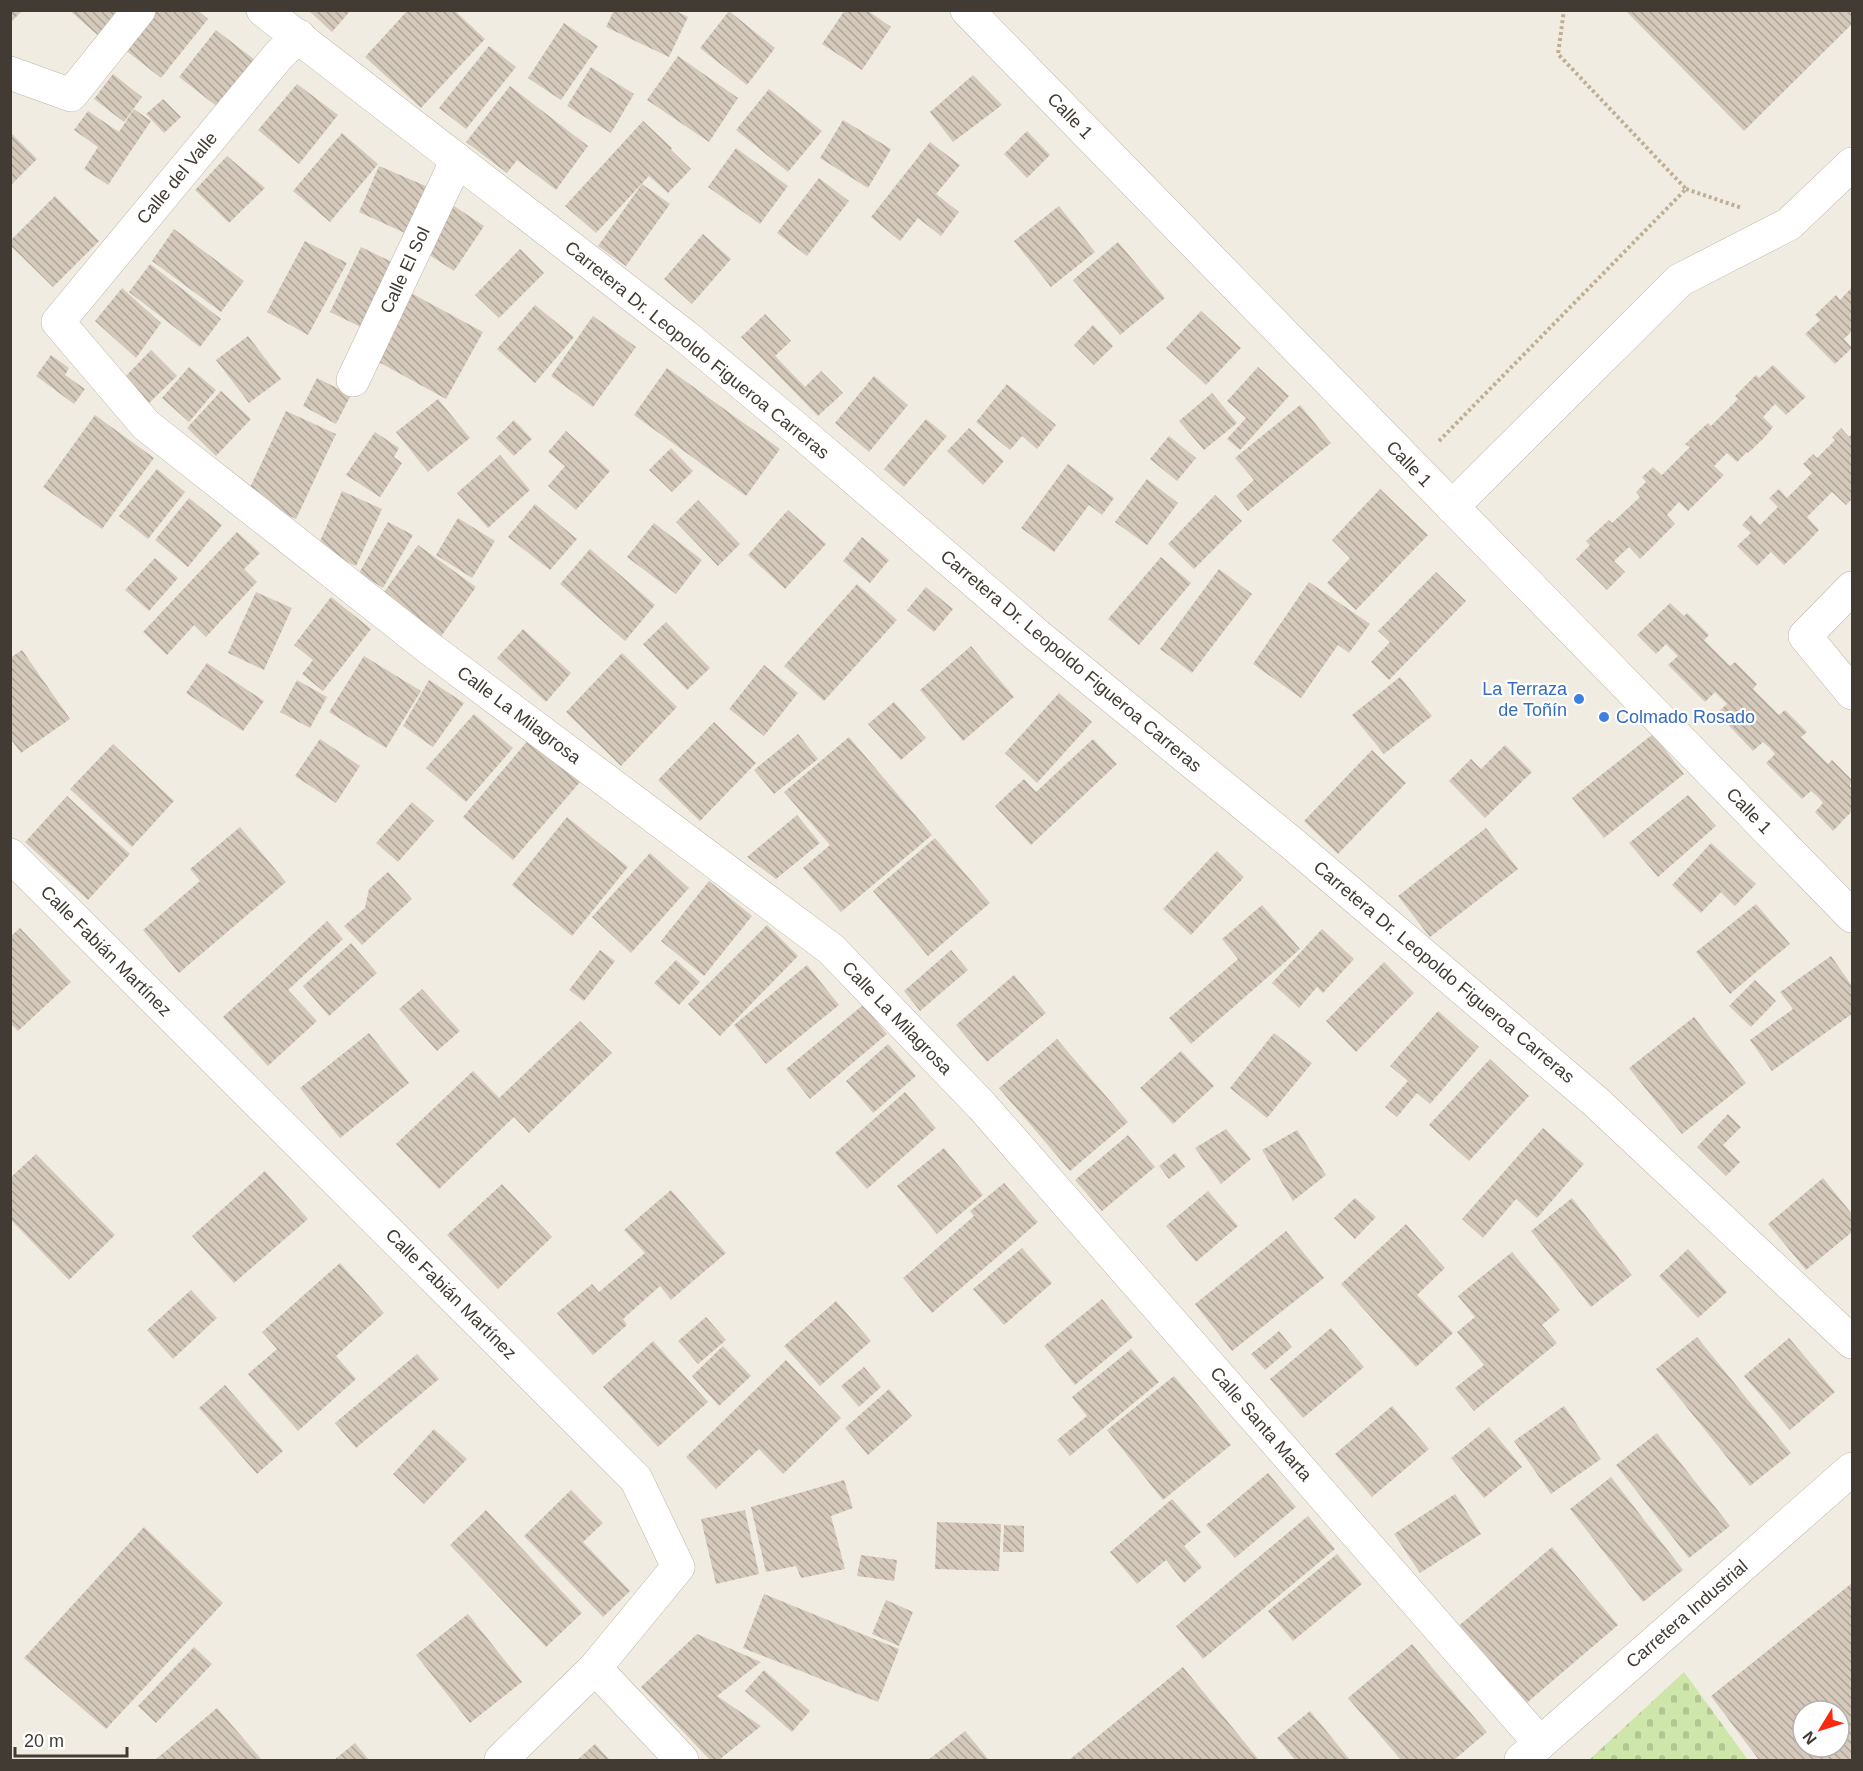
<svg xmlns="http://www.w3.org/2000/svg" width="1863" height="1771" font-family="Helvetica,sans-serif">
  <defs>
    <pattern id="cemetery-stones" width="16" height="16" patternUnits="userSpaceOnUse" patternTransform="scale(1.5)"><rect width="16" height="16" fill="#cee6aa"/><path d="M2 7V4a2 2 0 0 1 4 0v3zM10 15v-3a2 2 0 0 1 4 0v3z" fill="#b2c693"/></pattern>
    <pattern id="building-back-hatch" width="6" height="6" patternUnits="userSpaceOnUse" patternTransform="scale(1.5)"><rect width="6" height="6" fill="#d5c9bb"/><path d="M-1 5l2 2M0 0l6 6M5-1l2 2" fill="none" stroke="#aea499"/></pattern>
  </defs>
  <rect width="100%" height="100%" fill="#f1ece2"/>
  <path fill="url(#cemetery-stones)" d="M1684,1672l64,88h-159z"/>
  <g fill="url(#building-back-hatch)" fill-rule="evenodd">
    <path d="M10,10h13l-13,13z"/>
    <path d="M69,10h57l-25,28z"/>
    <path d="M155,10h42l11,9 -47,59 -37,-29z"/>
    <path d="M308,10h43l-19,22z"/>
    <path d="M408,10h46l31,29 -64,69 -56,-51z"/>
    <path d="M614,10h60l14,7 -19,40 -63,-30z"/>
    <path d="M845,10h22l24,17 -29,43 -40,-26z"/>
    <path d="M1625,10h227v14l-108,107z"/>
    <path d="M729,11l46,37 -28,37 -47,-37z"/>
    <path d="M564,23l34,23 -37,54 -33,-22z"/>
    <path d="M216,30l39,30 -36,48 -40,-31z"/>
    <path d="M489,46l27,21 -50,62 -27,-21z"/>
    <path d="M678,56l60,42 -29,44 -62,-42z"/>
    <path d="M591,67l43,27 -23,39 -44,-27z"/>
    <path d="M113,74l29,23 -18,25 -30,-23z"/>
    <path d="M973,75l29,30 -49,37 -23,-30z"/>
    <path d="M297,84l41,31 -39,49 -41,-34z"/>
    <path d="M510,86l78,60 -32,44 -39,-30 -10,13 -41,-31z"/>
    <path d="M769,89l53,42 -34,41 -52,-42z"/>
    <path d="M163,99l18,18 -17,16 -18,-19z"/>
    <path d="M134,109l17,12 -43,64 -24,-16 14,-22 -24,-17 14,-19 31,21z"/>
    <path d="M843,120l48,29 -23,39 -48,-30z"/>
    <path d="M643,121l29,27 -1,2 20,19 -23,24 -19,-17 -53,57 -31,-27z"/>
    <path d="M1027,131l23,24 -23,23 -23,-24z"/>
    <path d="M10,132l27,27 -27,27z"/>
    <path d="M342,133l36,31 -48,58 -37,-31z"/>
    <path d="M930,142l30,23 -24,29 23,18 -18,24 -23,-18 -18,23 -29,-24z"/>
    <path d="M736,148l52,38 -28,38 -52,-37z"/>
    <path d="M227,156l38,32 -36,35 -34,-33z"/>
    <path d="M379,166l49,21 -21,47 -48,-22z"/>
    <path d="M819,178l30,23 -42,55 -30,-23z"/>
    <path d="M642,184l28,20 -44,62 -28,-20z"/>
    <path d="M55,196l44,45 -46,46 -43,-42v-4z"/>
    <path d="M448,202l36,24 -30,45 -37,-24z"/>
    <path d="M1059,206l36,46 -44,35 -37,-46z"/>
    <path d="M174,229l70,52 -23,31 -69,-51z"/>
    <path d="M703,234l28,25 -39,45 -28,-25z"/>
    <path d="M305,241l42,22 -39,72 -41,-23z"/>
    <path d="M1118,242l47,56 -45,37 -47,-55z"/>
    <path d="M361,247l37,18 -31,65 -37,-18z"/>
    <path d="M520,249l24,24 -45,45 -24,-23z"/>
    <path d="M150,264l71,55 -21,28 -71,-55z"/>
    <path d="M1852,287v44l-8,8 8,9 -17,16 -30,-30 15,-14 -5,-5 21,-20 4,5z"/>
    <path d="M122,288l39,35 -25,35 -41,-37z"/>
    <path d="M411,293l72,39 -37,67 -71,-39z"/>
    <path d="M535,305l39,32 -39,46 -38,-34z"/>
    <path d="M1201,311l40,37 -35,37 -40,-37z"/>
    <path d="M765,314l26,27 -16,15 30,31 16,-16 22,22 -25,23 -77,-79z"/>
    <path d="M593,316l43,31 -43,60 -42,-31z"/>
    <path d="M1093,325l20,21 -19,19 -20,-20z"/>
    <path d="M248,336l33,43 -32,24 -33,-43z"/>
    <path d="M151,350l26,26 -29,28 -25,-25z"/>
    <path d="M51,355l18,13 -4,7 20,14 -11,15 -38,-28z"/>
    <path d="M1773,365l33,32 -20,18 -11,-11 -12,13 10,10 -8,10 -17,16 -1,-1 -10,10 -10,-9 -13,13 10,9 -36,36 -9,-9 -3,3 -9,10 8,9 -35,35 -11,-12 -15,14 11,11 -18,18 -31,-31 14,-14 -4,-4 23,-21 3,3 28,-26 -4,-5 10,-10 -4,-5 11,-10 9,8 28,-28 -5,-3 23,-21 3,3 27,-27 -3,-3 21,-21 3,3z"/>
    <path d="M189,367l27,23 -27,32 -27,-24z"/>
    <path d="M1258,367l31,29 -49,54 -13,-11 19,-21 -19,-17z"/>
    <path d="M667,368l113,81 -34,47 -112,-81z"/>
    <path d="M874,376l34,29 -39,47 -34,-29z"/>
    <path d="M317,378l34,17 -15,29 -33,-18z"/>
    <path d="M1007,384l49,41 -19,24 -15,-13 -12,14 -34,-28z"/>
    <path d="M221,391l30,28 -35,37 -29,-28z"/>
    <path d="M1212,393l25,30 -33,27 -25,-29z"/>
    <path d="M438,399l32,39 -42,34 -32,-40z"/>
    <path d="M1300,405l31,38 -83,68 -12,-15 18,-16 -19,-22z"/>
    <path d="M286,411l50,23 -40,85 -50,-23z"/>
    <path d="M95,415l59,43 -52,71 -59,-42z"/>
    <path d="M926,419l21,17 -43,51 -20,-18z"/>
    <path d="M514,420l18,19 -18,17 -18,-18z"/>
    <path d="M969,428l35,33 -21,24 -36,-34z"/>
    <path d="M1841,428l8,9 3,-4v66l-6,6 -14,-13 -25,25 12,13 -16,17 -19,18 -13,-13 -14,14 -20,-20 14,-13 -9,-8 9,-10 9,10 18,-18 -9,-9 10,-9 8,9 25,-25 -9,-9 10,-10 4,4 18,-18 -3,-3z"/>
    <path d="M566,431l44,40 -34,39 -28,-24 17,-20 -17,-14z"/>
    <path d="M375,432l24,16 -5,9 8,6 -22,34 -34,-22z"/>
    <path d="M1169,436l27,22 -19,23 -27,-22z"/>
    <path d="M671,448l22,23 -21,21 -23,-22z"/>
    <path d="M500,455l30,35 -42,38 -31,-35z"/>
    <path d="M1068,464l46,34 -12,17 -13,-10 -35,47 -33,-24z"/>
    <path d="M157,469l28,23 -37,47 -29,-23z"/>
    <path d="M1147,479l31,24 -31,42 -32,-23z"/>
    <path d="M1380,489l48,46 -72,75 -29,-27 23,-25 -18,-18z"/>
    <path d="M342,491l40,18 -26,57 -39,-18z"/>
    <path d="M1215,495l27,26 -48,48 -26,-25z"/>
    <path d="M189,498l33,27 -34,42 -33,-27z"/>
    <path d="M698,500l42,44 -22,22 -42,-44z"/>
    <path d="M535,504l42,35 -27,31 -42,-33z"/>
    <path d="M788,510l38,34 -41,45 -37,-34z"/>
    <path d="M458,518l37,23 -23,37 -36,-23z"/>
    <path d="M388,522l25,13 -30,53 -24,-15z"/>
    <path d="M654,523l48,37 -26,34 -49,-37z"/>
    <path d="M237,532l23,21 -16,16 13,13 -51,55 -12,-12 -27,30 -24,-23z"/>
    <path d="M862,537l27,23 -19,23 -27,-22z"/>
    <path d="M418,545l58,42 -36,51 -58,-43z"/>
    <path d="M590,549l65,56 -30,36 -65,-57z"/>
    <path d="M1161,557l30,26 -52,62 -31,-26z"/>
    <path d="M155,558l23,20 -29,33 -24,-21z"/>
    <path d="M1219,569l33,25 -60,79 -32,-24z"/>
    <path d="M1436,572l30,29 -77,79 -18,-18 19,-20 -12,-11z"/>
    <path d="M1309,582l61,42 -21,29 -11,-8 -37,53 -48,-34z"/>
    <path d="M857,584l40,36 -73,81 -40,-35z"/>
    <path d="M926,587l27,22 -19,23 -27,-22z"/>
    <path d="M256,592l36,16 -28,62 -36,-17z"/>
    <path d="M331,597l40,32 -48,62 -21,-17 11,-14 -19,-15z"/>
    <path d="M1670,603l14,13 3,-3 22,22 -5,5 26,26 5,-4 22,22 -4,5 26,26 6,-5 22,22 -6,5 27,27 4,-4 20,20 -2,6 2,3v22l-19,20 -18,-19 8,-9 -5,-6 -7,-6 -9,8 -36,-36 9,-9 -5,-6 -7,-6 -10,9 -36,-38 10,-9 -12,-12 -10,10 -37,-37 10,-9 -12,-12 -10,10 -19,-19z"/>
    <path d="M666,622l44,46 -23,22 -44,-46z"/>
    <path d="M523,629l48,44 -25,29 -49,-44z"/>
    <path d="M971,646l43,51 -51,44 -43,-51z"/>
    <path d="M22,650l48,69 -49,34 -11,-15v-80z"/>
    <path d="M622,653l55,54 -56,59 -55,-54z"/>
    <path d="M364,656l57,35 -35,57 -57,-36z"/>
    <path d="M207,663l57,38 -21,30 -57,-38z"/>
    <path d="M764,665l34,28 -34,43 -35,-27z"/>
    <path d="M1400,677l32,39 -48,38 -32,-39z"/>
    <path d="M297,680l30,17 -17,31 -30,-16z"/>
    <path d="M429,680l35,23 -31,44 -30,-21z"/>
    <path d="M1059,693l33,29 -55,61 -32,-30z"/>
    <path d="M894,702l32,36 -25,22 -33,-36z"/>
    <path d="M474,714l39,34 -47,54 -40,-34z"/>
    <path d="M714,722l42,41 -56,58 -42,-41z"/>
    <path d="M798,734l20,25 -44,35 -20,-24z"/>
    <path d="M1653,734l31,40 -80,64 -32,-40z"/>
    <path d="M849,737l83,98 -91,77 -38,-44 27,-23 -46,-53z"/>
    <path d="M530,738l51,43 -68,79 -50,-43z"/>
    <path d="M320,739l40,27 -24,37 -41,-27z"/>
    <path d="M1093,739l24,25 -86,81 -36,-39 29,-27 12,13z"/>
    <path d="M113,744l61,57 -42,46 -62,-58z"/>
    <path d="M1505,745l27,27 -47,46 -36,-37 22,-22 10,10z"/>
    <path d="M1372,750l34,33 -68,71 -34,-33z"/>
    <path d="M1688,795l28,31 -58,51 -29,-34z"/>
    <path d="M67,796l63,58 -42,46 -63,-58z"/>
    <path d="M412,802l22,19 -36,41 -22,-19z"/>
    <path d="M797,815l23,28 -44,36 -29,-22z"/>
    <path d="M567,817l61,50 -56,69 -60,-51z"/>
    <path d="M240,827l46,55 -107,91 -36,-43 57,-49 -10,-12z"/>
    <path d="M1486,828l32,41 -88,68 -32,-41z"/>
    <path d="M935,838l55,65 -62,53 -55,-65z"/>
    <path d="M1711,843l45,41 -21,22 -14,-14 -20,21 -29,-28z"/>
    <path d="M1217,851l27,26 -53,58 -28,-26z"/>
    <path d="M650,853l39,35 -58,65 -39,-36z"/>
    <path d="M388,872l24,27 -50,46 -18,-19 21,-18 4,-19z"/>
    <path d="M709,881l43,35 -48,60 -43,-35z"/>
    <path d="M1756,904l34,40 -60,50 -34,-42z"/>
    <path d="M1262,905l38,44 -109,95 -22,-26 69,-59 -16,-20z"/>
    <path d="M327,921l16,18 -55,51 29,31 -49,45 -45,-49z"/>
    <path d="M767,925l31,31 -78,80 -32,-32z"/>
    <path d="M20,928l51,54 -53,49 -8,-8v-86z"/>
    <path d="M1322,929l32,30 -31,34 -6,-6 -18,21 -27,-25z"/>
    <path d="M351,943l26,30 -48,43 -26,-30z"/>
    <path d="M600,950l15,11 -31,40 -15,-11z"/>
    <path d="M951,950l17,20 -48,41 -16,-20z"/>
    <path d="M1831,956l21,30v28l-80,57 -22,-31 43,-31 -13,-17z"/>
    <path d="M676,960l24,22 -21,23 -25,-22z"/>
    <path d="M1384,962l30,31 -58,59 -30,-31z"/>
    <path d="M807,965l32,40 -73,59 -32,-39z"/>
    <path d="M1014,975l32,38 -59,49 -31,-37z"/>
    <path d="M1755,980l21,21 -25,26 -22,-21z"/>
    <path d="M422,989l38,42 -23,20 -38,-42z"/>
    <path d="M863,1005l24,29 -77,65 -24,-30z"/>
    <path d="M1438,1011l41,36 -49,57 -13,-11 -20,24 -12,-10 23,-26 -18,-15z"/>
    <path d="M1694,1017l52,66 -64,51 -53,-66z"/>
    <path d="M580,1021l32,32 -83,80 -15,-16 -75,72 -43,-45 77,-73 26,27z"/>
    <path d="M369,1033l40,50 -69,55 -40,-50z"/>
    <path d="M1274,1033l38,30 -45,55 -37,-30z"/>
    <path d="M1057,1039l71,83 -58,49 -71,-83z"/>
    <path d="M888,1044l28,32 -43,37 -27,-32z"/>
    <path d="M1181,1051l33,35 -41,38 -33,-36z"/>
    <path d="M1490,1059l39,37 -60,65 -40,-36z"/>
    <path d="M905,1092l31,36 -69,61 -32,-36z"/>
    <path d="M1728,1114l13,13 -18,18 17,17 -14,14 -29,-29z"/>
    <path d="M1543,1128l41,36 -47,54 -21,-19 -33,39 -21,-19z"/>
    <path d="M1226,1129l25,30 -30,25 -26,-36z"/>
    <path d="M1297,1130l29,45 -33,26 -31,-51z"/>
    <path d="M1128,1135l27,32 -53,44 -27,-31z"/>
    <path d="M944,1148l39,47 -46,39 -40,-48z"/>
    <path d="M1175,1153l10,14 -16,12 -10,-13z"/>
    <path d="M36,1154l79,81 -46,45 -59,-61v-41z"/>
    <path d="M265,1171l43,48 -74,64 -42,-47z"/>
    <path d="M1823,1178l29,36v18l-46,38 -38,-46z"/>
    <path d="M1004,1183l34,39 -106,91 -29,-35 71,-62 -4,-5z"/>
    <path d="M502,1184l50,53 -54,52 -51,-54z"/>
    <path d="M671,1190l55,63 -55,47 -11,-14 -37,33 4,6 -34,30 -36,-42 35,-29 7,8 46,-39 -21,-23z"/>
    <path d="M1208,1191l30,35 -42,36 -30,-36z"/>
    <path d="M1355,1198l21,19 -21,22 -21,-21z"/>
    <path d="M1572,1198l60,77 -41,32 -60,-76z"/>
    <path d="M1406,1224l39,44 -28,27 36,38 -37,34 -75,-83z"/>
    <path d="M1286,1231l38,47 -92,73 -37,-47z"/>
    <path d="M1022,1248l30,35 -48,42 -31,-36z"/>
    <path d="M1688,1249l39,43 -29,26 -39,-42z"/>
    <path d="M1512,1252l48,58 -18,15 15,18 -83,68 -19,-23 29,-23 -27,-33 18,-15 -17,-21z"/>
    <path d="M340,1263l44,50 -48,43 20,23 -58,52 -50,-57 29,-25 -15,-17z"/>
    <path d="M191,1290l26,28 -44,41 -26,-29z"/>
    <path d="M1102,1299l31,38 -58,48 -31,-39z"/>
    <path d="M836,1301l35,40 -51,45 -36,-40z"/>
    <path d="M706,1317l20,23 -28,24 -20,-23z"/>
    <path d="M1331,1328l33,39 -61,51 -33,-39z"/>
    <path d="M1279,1331l13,16 -27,23 -14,-16z"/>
    <path d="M1697,1337l94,116 -41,33 -94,-117z"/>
    <path d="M1789,1338l46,54 -45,38 -46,-54z"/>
    <path d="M653,1341l55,61 -50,45 -55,-60z"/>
    <path d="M723,1346l28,30 -32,30 -27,-30z"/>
    <path d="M1131,1349l28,33 -89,74 -13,-16 30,-24 -15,-19z"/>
    <path d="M417,1354l22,25 -83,69 -21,-25z"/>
    <path d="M786,1360l55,58 -58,56 -24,-25 -43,40 -30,-32z"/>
    <path d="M864,1367l17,20 -22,20 -18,-21z"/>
    <path d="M1174,1376l57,69 -68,55 -56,-70z"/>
    <path d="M225,1385l58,66 -26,23 -58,-66z"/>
    <path d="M889,1389l23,27 -44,39 -23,-27z"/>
    <path d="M1392,1406l37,43 -57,48 -37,-43z"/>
    <path d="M1564,1406l37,53 -50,35 -37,-53z"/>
    <path d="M1489,1427l33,40 -38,31 -33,-40z"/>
    <path d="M434,1429l33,30 -43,45 -31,-30z"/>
    <path d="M1657,1433l73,93 -41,32 -73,-93z"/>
    <path d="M1268,1473l28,34 -61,51 -29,-33z"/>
    <path d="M1611,1477l72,93 -40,32 -73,-93z"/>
    <path d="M844,1480l9,28 -22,8 14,53 -44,9 -5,-12 -30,6 -15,-65z"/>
    <path d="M571,1490l32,33 -20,19 47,49 -27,26 -79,-81z"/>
    <path d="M1455,1494l26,40 -61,39 -26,-39z"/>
    <path d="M1172,1499l29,33 -17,14 18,21 -18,16 -18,-23 -29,24 -27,-32z"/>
    <path d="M486,1510l96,103 -36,34 -96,-102z"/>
    <path d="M745,1510l14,64 -43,10 -15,-65z"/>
    <path d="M1308,1516l27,33 -132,110 -27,-33z"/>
    <path d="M937,1522l64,2 -2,47 -64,-2z"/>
    <path d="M1004,1525l20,1v26h-21z"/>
    <path d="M144,1527l79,76 -117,126 -82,-71z"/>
    <path d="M1552,1547l66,78 -102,87 -66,-79z"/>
    <path d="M1337,1554l25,30 -69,57 -25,-30z"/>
    <path d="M861,1555l36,5 -3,21 -37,-5z"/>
    <path d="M1852,1583v177h-93l-48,-64zM1803,1711h36v36h-36z"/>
    <path d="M764,1594l135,55 -21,53 -135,-54z"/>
    <path d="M886,1600l27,12 -14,34 -27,-12z"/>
    <path d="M468,1614l54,68 -52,41 -54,-68z"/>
    <path d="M697,1634l64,28 -44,34 44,30 -42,34h-9l-69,-73z"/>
    <path d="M1412,1644l75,88 -33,28h-53l-53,-62z"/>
    <path d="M194,1647l18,17 -56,59 -18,-17z"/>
    <path d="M1183,1667l76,93h-190z"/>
    <path d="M764,1670l46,41 -18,21 -47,-41z"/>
    <path d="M217,1708l45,52h-107z"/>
    <path d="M1310,1711l40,49h-55l-18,-22z"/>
    <path d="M965,1731l24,29h-61z"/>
    <path d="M355,1743l14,17h-35z"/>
    <path d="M595,1744l15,16h-33z"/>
  </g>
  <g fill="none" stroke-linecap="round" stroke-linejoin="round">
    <defs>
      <g id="minor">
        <path d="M263,10l422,326 119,99 234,201 256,209 302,257 256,240"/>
        <path d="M967,10l885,906"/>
        <path d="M299,36l-20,19 -221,267 88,103 283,223 402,301 151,157 558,637"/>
        <path d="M10,73l61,22 68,-85"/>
        <path d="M353,380l104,-220"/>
        <path d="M1452,507l228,-227 109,-56 63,-60"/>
        <path d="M1852,588l-47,48 47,57"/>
        <path d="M10,855l626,624 42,88 -83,101 -94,92"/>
        <path d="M595,1668l87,92"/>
        <path d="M1521,1760l331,-291"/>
      </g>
    </defs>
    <use href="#minor" stroke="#bfb6a8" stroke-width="34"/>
    <g stroke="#beae96" stroke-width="4" stroke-dasharray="3 3" stroke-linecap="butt">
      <path d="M1686,189l56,19"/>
      <path d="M1439,441l247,-252 -128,-135 6,-44"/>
    </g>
    <use href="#minor" stroke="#fff" stroke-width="33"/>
  </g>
  <g fill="#3f7fe0" stroke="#fff" stroke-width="2">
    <circle cx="1579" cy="699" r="6"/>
    <circle cx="1604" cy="717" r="6"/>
  </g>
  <g text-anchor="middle" stroke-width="4.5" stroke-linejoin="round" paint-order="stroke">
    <g font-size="18" fill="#423b33" stroke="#fff">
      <text transform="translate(1070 116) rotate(46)" y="6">Calle 1</text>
      <text transform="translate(177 178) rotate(-50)" y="6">Calle del Valle</text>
      <text transform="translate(405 270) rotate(-65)" y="6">Calle El Sol</text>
      <text transform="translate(697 350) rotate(39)" y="6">Carretera Dr. Leopoldo Figueroa Carreras</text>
      <text transform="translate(1409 464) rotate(46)" y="6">Calle 1</text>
      <text transform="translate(1071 661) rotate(40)" y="6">Carretera Dr. Leopoldo Figueroa Carreras</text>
      <text transform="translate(519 715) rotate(37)" y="6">Calle La Milagrosa</text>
      <text transform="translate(1749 811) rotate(46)" y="6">Calle 1</text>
      <text transform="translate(106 951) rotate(45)" y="6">Calle Fabián Martínez</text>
      <text transform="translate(1444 972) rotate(40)" y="6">Carretera Dr. Leopoldo Figueroa Carreras</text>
      <text transform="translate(897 1018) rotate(46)" y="6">Calle La Milagrosa</text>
      <text transform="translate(451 1294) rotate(45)" y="6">Calle Fabián Martínez</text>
      <text transform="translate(1261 1424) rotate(49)" y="6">Calle Santa Marta</text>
      <text transform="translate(1687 1614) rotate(-41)" y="6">Carretera Industrial</text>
    </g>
    <g font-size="18" fill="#366cbe" stroke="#fff" text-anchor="end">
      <text x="1567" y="695">La Terraza<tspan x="1567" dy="21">de Toñín</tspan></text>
      <text x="1616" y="723" text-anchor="start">Colmado Rosado</text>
    </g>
  </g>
  <rect width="1863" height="1771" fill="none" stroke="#423b33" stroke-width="24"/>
  <g transform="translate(1821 1729) rotate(232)"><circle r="28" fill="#ffffff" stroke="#b3b1ad" stroke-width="1.5"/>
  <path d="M0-4.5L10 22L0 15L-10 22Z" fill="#f82911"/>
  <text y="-9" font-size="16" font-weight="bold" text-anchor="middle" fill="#423b33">N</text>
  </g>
  <path d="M15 1747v9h112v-9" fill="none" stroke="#423b33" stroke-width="3"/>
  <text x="24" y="1747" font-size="18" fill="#423b33" stroke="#ffffff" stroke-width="4.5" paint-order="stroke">20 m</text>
</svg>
